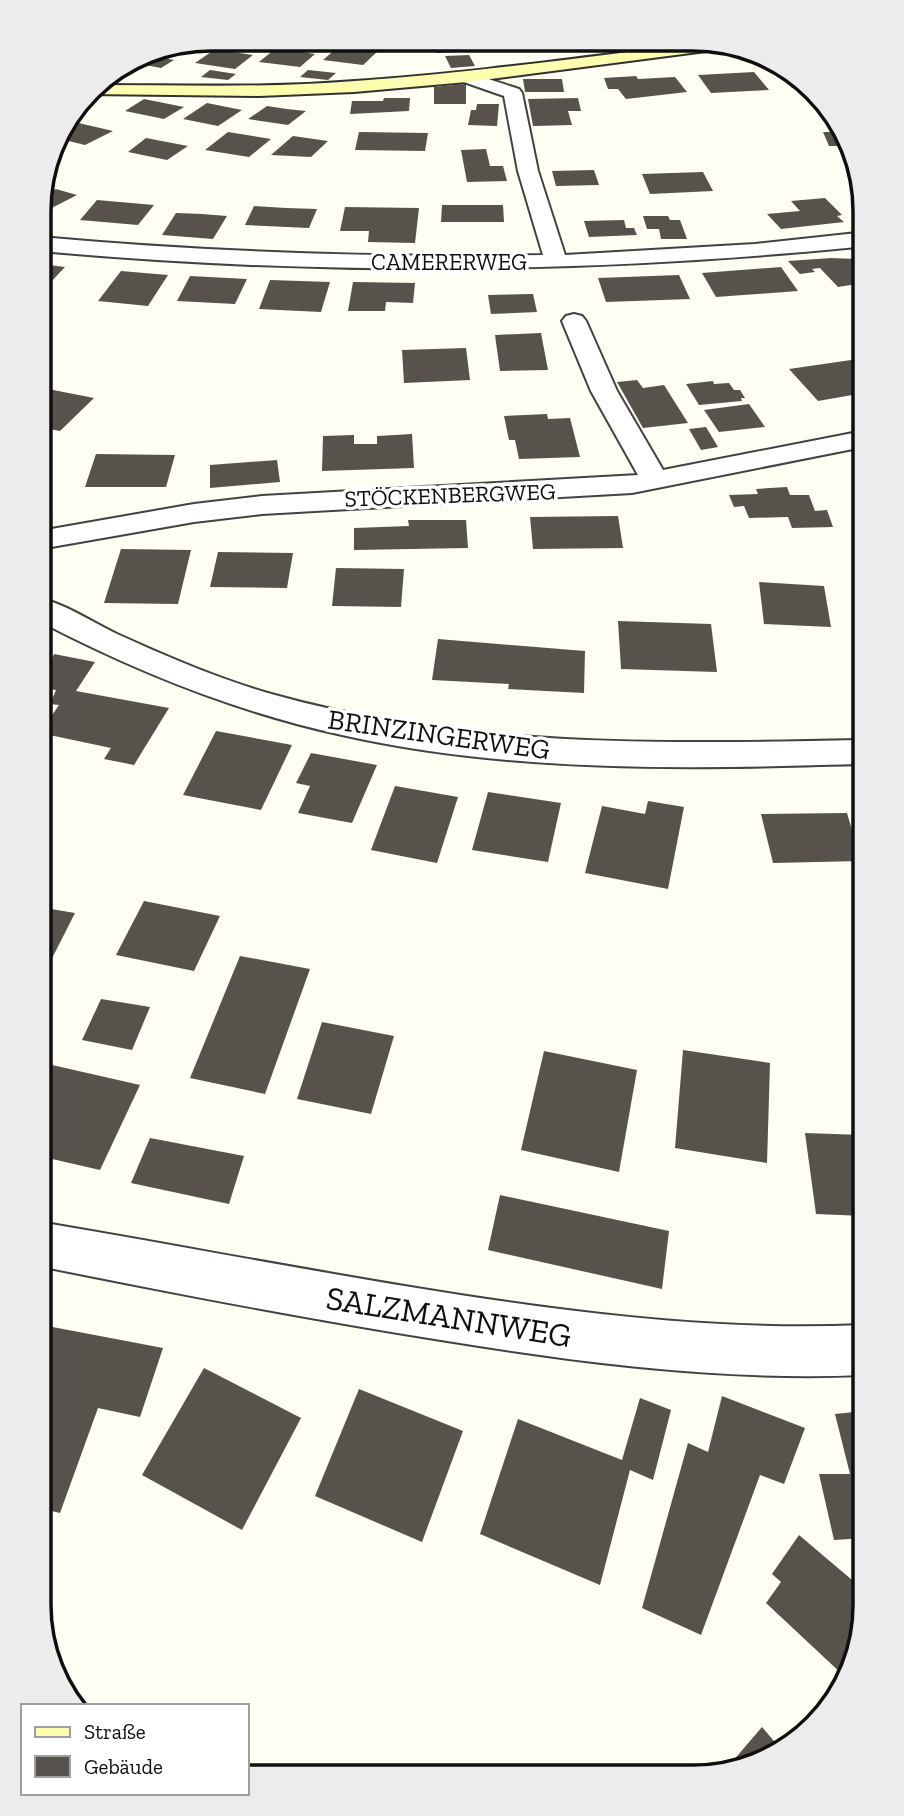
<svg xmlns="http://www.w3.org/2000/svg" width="904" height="1816" font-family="'Zilla Slab',serif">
  <rect width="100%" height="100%" fill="#fffef2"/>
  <g fill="#58524c">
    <path d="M432,40h48l4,11 -48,2z"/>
    <path d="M515,40l43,1 2,7h-43z"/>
    <path d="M339,46l19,3 20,2 -15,14 -40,-5z"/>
    <path d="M275,49l20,2 20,3 -15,13 -41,-5z"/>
    <path d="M156,50l-9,5 27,5 -13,8 -32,-6 17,-10z"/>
    <path d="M214,50l19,2 20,3 -18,14 -40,-6z"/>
    <path d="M469,55l6,11 -24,2 -6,-12z"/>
    <path d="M210,70l26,4 -8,6 -27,-3z"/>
    <path d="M308,70l28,3 -8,7 -28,-3z"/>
    <path d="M782,71l25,11 4,6h-19z"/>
    <path d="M754,72l15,18 -58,3 -13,-18z"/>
    <path d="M636,76l2,3 37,-2 12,15 -61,7 -8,-10h-10l-4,-11z"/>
    <path d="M523,79h39l2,13h-39z"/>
    <path d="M466,84v20h-32v-17z"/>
    <path d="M384,98h26l-1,13 -59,3 2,-13h31z"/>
    <path d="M578,98l3,13h-13l4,14 -39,1 -5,-27z"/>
    <path d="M144,99l40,8 -20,12 -39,-8z"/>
    <path d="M207,103l35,7 -24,16 -35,-7z"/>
    <path d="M477,104h22l-2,22 -29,-1 3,-15h5z"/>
    <path d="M267,106l20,3 19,2 -18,14 -40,-6z"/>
    <path d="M70,121l43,10 -28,14 -29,-7 9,-15z"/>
    <path d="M228,132l43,7 -22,18 -44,-7z"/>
    <path d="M359,132l69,1 -3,18 -70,-1z"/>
    <path d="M823,132h17l10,14h-21z"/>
    <path d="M293,136l35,5 -17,16 -40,-2z"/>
    <path d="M146,138l42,8 -21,14 -39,-8z"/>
    <path d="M486,149l4,17h13l4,15 -40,1 -6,-32z"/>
    <path d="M594,170l5,15 -43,1 -4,-15z"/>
    <path d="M703,172l10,19 -63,3 -8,-20z"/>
    <path d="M56,189l21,6 -37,19v-16z"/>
    <path d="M825,198l17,17 -5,1 7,6 -63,7 -14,-15 33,-3 -9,-10z"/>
    <path d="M97,200l57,5 -16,20 -58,-5z"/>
    <path d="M442,205h61l1,17h-63z"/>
    <path d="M254,206l32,2 31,1 -8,19 -64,-3z"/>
    <path d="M345,207l74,1 -4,35 -47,-1 1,-11h-29z"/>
    <path d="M176,213l26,1 25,2 -14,23 -51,-4z"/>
    <path d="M643,216h25l2,4h10l7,19h-26l-2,-10h-12z"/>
    <path d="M624,220l2,8h8l3,7 -48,2 -5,-16z"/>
    <path d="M831,258l26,1v25l-19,3 -18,-19 -8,1 3,3 -15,2 -12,-13z"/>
    <path d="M40,264l25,3 -17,18 -8,-1z"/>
    <path d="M781,267l17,24 -82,6 -14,-24z"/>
    <path d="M121,271l47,4 -20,31 -50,-5z"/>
    <path d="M679,275l11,24 -84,3 -8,-24z"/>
    <path d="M190,276l57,3 -12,25 -58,-3z"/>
    <path d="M270,280l60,2 -9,30 -62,-3z"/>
    <path d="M353,282l62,1 -2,20 -27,-1 -1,9h-37z"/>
    <path d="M533,294l4,18 -46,2 -3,-19z"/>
    <path d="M541,333l7,37 -48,1 -5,-36z"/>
    <path d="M466,348l4,32 -66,3 -2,-33z"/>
    <path d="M858,359v35l-40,7 -29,-32z"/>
    <path d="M637,380l6,8 21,-3 24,38 -45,5 -26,-46z"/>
    <path d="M713,381l1,3 15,-1 5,7h6l5,8h-4l1,3 -43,4 -13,-21z"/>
    <path d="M43,388l51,10 -34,33 -20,-4v-36z"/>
    <path d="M749,404l16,23 -46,5 -15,-22z"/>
    <path d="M547,414l1,5 22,-1 10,39 -61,2 -4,-19h-6l-5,-24z"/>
    <path d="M706,427l12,20 -17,3 -12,-21z"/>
    <path d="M412,434l2,34 -92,3 1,-35 31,-1v9h23v-8z"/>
    <path d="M96,454l79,1 -9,32h-81z"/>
    <path d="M277,460l3,22 -70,6v-23z"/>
    <path d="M787,487l3,8h19l6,16 12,-1 6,17 -41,1 -4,-11 -39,1 -5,-12 -10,1 -5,-12 29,-1 -2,-5z"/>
    <path d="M618,516l5,32 -90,1 -3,-32z"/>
    <path d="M408,520h58l2,28 -114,2v-22l55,-2z"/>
    <path d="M121,549l70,1 -13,54 -74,-1z"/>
    <path d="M218,552l75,1 -6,35 -77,-1z"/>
    <path d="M336,568l68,1 -3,38 -69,-1z"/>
    <path d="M759,582l65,4 7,41 -67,-3z"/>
    <path d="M618,621l93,3 6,48 -96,-3z"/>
    <path d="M438,639l147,12 -1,42 -76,-4 1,-5 -77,-4z"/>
    <path d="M54,654l41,8 -19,29 93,17 -35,57 -30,-6 7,-11 -71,-15 19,-28 -9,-1 6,-14 -17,-2z"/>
    <path d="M216,731l76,14 -31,65 -78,-15z"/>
    <path d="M311,753l66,12 -25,58 -54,-10 12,-27 -14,-3z"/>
    <path d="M395,786l63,11 -21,66 -66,-13z"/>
    <path d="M488,792l73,11 -13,59 -76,-12z"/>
    <path d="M648,801l36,6 -16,82 -83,-16 17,-67 43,8z"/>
    <path d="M847,813l14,48 -88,2 -12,-49z"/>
    <path d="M144,901l76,15 -26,55 -78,-16z"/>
    <path d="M39,907l36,6 -36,71z"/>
    <path d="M240,956l70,13 -45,125 -75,-16z"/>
    <path d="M101,999l49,8 -18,43 -50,-10z"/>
    <path d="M322,1022l72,14 -23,78 -74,-15z"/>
    <path d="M683,1050l87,13 -3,100 -92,-15z"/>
    <path d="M544,1051l93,19 -18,102 -98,-22z"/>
    <path d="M39,1062l101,23 -40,85 -61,-14z"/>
    <path d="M805,1133l57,2 1,81 -47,-2z"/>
    <path d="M150,1138l94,18 -15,48 -98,-21z"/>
    <path d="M500,1195l169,36 -7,58 -174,-39z"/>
    <path d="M42,1325l121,23 -23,69 -42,-9 -38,105 -21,-5v-174z"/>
    <path d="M204,1368l97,50 -59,112 -100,-55z"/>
    <path d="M359,1389l104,42 -41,111 -107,-46z"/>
    <path d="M722,1396l83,32 -21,56 -24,-9 -59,160 -59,-27 46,-165 20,9z"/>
    <path d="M640,1398l31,12 -18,70 -23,-10 -30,115 -120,-51 38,-115 104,41z"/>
    <path d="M864,1411l1,127 -31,2 -15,-66h31l-15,-60z"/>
    <path d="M799,1535l66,56v25l-22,59 -77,-72 15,-21 -9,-8z"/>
    <path d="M762,1727l17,20 -31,21 -22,1z"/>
  </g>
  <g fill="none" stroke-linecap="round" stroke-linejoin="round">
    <defs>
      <g id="street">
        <path d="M467,72l52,17 3,4 16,78 27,84 190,-11 102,-11v14c-276,27 -541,29 -817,4v-14c168,15 335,21 503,18l-25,-84 -14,-75 -43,-15 -3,-4 3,-4z"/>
        <path d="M574,314l8,2 4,5 31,70 46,79 195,-38v16l-226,45 -370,21 -68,8 -154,27v-18l154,-27 68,-8 376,-21 -47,-84 -29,-70 4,-5z"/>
        <path d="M40,598c27,7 52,24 77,36 51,23 104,46 158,61 190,53 389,49 585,45v24c-173,5 -349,9 -518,-29 -106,-23 -207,-64 -303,-114z"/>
        <path d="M39,1222c143,24 285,52 428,74 132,20 263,35 396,29l1,50c-143,6 -282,-12 -423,-35 -134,-21 -268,-47 -402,-74z"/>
      </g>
      <path id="secondary" d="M709,42h17l11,5 -270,35 -113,10 -95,4 -172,-2 8,-9c87,0 174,3 260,-4 119,-8 236,-25 354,-39z"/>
    </defs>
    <use href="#street" stroke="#424242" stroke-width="4"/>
    <use href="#secondary" stroke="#313131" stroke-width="4"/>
    <use href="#street" fill="#fff" fill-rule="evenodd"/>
    <use href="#secondary" fill="#fdfdaf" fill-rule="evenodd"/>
  </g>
  <g text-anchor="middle" stroke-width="7" stroke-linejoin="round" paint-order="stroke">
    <g font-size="23" fill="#0f0f0f" stroke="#fff">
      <text x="449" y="270">CAMERERWEG</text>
      <text transform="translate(450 495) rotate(-2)" y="8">STÖCKENBERGWEG</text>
    </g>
    <g font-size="28" fill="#0f0f0f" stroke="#fff">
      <text transform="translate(439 734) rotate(8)" y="10">BRINZINGERWEG</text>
    </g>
    <g font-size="33" fill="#0f0f0f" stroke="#fff">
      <text transform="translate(449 1316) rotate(9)" y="12">SALZMANNWEG</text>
    </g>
  </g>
  <path d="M0 0H904V1816H0ZM211 51H693A160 160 0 0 1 853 211V1605A160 160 0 0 1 693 1765H211A160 160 0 0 1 51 1605V211A160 160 0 0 1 211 51Z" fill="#ececec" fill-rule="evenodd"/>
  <path fill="none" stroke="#0f0f0f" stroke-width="3.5" d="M211 51H693A160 160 0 0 1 853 211V1605A160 160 0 0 1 693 1765H211A160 160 0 0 1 51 1605V211A160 160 0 0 1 211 51Z"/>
  <rect x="21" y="1704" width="228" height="91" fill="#ffffff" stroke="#9f9f9f" stroke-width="2"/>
  <rect x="35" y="1727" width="35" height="10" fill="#fdfdaf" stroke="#9f9f9f" stroke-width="2"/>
  <text x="84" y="1739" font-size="21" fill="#0f0f0f">Straße</text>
  <rect x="35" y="1756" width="35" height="21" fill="#58524c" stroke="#9f9f9f" stroke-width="2"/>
  <text x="84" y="1774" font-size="21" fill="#0f0f0f">Gebäude</text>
</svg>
